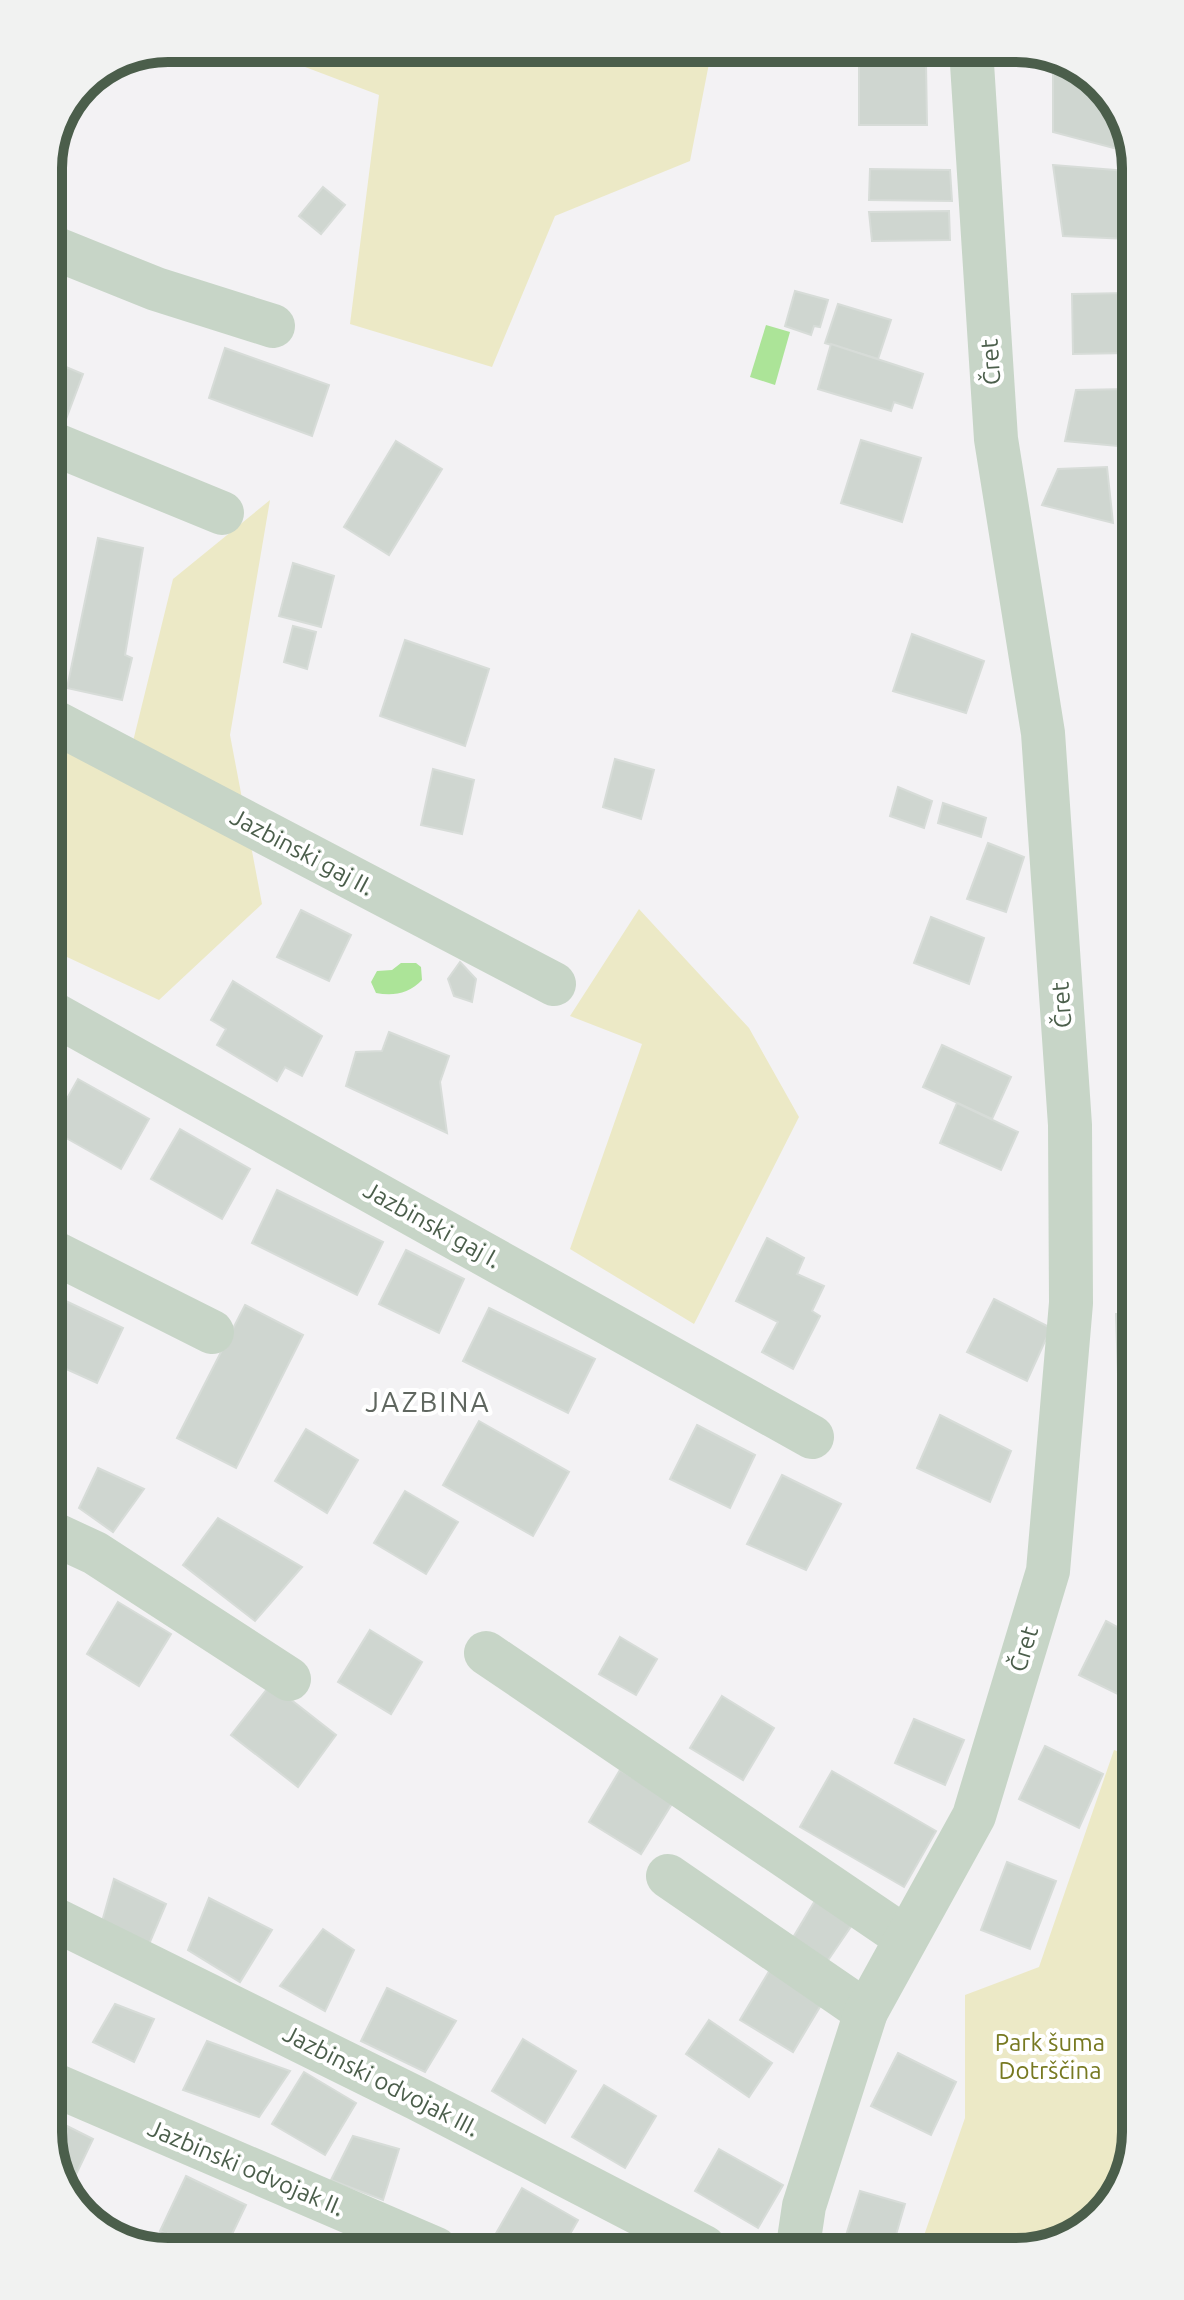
<svg xmlns="http://www.w3.org/2000/svg" width="1184" height="2300" font-family="Ubuntu,sans-serif">
  <rect width="100%" height="100%" fill="#f3f2f4"/>
  <g fill="#ece9c6">
    <path d="M255,48h457l-22,113 -135,55 -63,151 -142,-43 29,-229z"/>
    <path d="M270,500l-40,235 32,169 -103,96 -107,-50 -1,-215 73,43 49,-199z"/>
    <path d="M639,909l110,119 50,89 -105,207 -124,-75 72,-205 -72,-28z"/>
    <path d="M1114,1750l20,7 2,375 -20,67 -55,44 -140,1 44,-126v-123l74,-28z"/>
  </g>
  <g fill="#ace498">
    <path d="M766,325l24,7 -15,53 -25,-8z"/>
    <path d="M401,963h15l5,4 1,13c-13,14 -29,16 -46,13l-5,-11 6,-11 15,-1z"/>
  </g>
  <g fill="#cfd6d0" stroke="#d7dcd8" stroke-width="2">
    <path d="M859,61l67,2 1,62h-68z"/>
    <path d="M1053,68l37,6 37,49 -2,28 -72,-19z"/>
    <path d="M1053,165l74,6 1,68 -65,-3z"/>
    <path d="M870,169l80,1 2,31 -83,-1z"/>
    <path d="M323,187l22,18 -24,29 -22,-18z"/>
    <path d="M949,211l1,29 -78,1 -3,-29z"/>
    <path d="M795,291l33,9 -8,27 -6,-1 -3,9 -26,-9z"/>
    <path d="M1128,293v60l-55,1 -1,-60z"/>
    <path d="M838,304l53,16 -13,39 -53,-16z"/>
    <path d="M831,344l92,30 -11,34 -18,-6 -3,9 -73,-22z"/>
    <path d="M225,348l104,37 -17,51 -103,-38z"/>
    <path d="M49,360l34,14 -20,53 -14,-5z"/>
    <path d="M1128,389v58l-63,-6 11,-51z"/>
    <path d="M861,440l60,18 -19,64 -61,-19z"/>
    <path d="M396,441l46,28 -53,86 -45,-28z"/>
    <path d="M1107,467l6,56 -71,-18 16,-36z"/>
    <path d="M98,538l45,10 -18,107 7,3 -10,42 -55,-12z"/>
    <path d="M293,563l41,13 -13,51 -42,-11z"/>
    <path d="M293,626l23,6 -9,37 -23,-7z"/>
    <path d="M912,634l72,27 -18,52 -73,-22z"/>
    <path d="M405,640l84,29 -24,77 -85,-30z"/>
    <path d="M615,759l39,11 -13,49 -38,-12z"/>
    <path d="M433,769l41,11 -12,54 -41,-9z"/>
    <path d="M898,787l34,14 -8,27 -34,-12z"/>
    <path d="M943,803l43,15 -5,19 -43,-14z"/>
    <path d="M988,843l36,14 -18,55 -39,-13z"/>
    <path d="M301,910l50,25 -22,46 -52,-24z"/>
    <path d="M931,917l53,21 -15,46 -55,-21z"/>
    <path d="M460,962l16,17 -4,23 -18,-6 -6,-17z"/>
    <path d="M233,981l89,55 -20,40 -17,-9 -8,14 -60,-36 9,-16 -15,-9z"/>
    <path d="M389,1032l60,24 -9,26 7,51 -101,-47 10,-34 26,-1z"/>
    <path d="M942,1045l69,32 -19,42 -69,-32z"/>
    <path d="M78,1079l71,40 -28,50 -69,-39v-5z"/>
    <path d="M957,1103l61,29 -17,38 -61,-27z"/>
    <path d="M180,1129l70,40 -28,50 -71,-40z"/>
    <path d="M277,1190l106,52 -26,53 -105,-52z"/>
    <path d="M1119,1209h13v60h-11z"/>
    <path d="M767,1238l37,20 -7,16 27,12 -12,25 8,5 -27,53 -31,-17 16,-30 -42,-21z"/>
    <path d="M406,1250l58,29 -25,54 -60,-29z"/>
    <path d="M53,1295l70,33 -26,55 -44,-20z"/>
    <path d="M994,1299l57,29 -24,53 -60,-29z"/>
    <path d="M245,1305l58,30 -67,133 -59,-30z"/>
    <path d="M489,1308l106,51 -27,54 -105,-52z"/>
    <path d="M1116,1314h16l1,60h-15z"/>
    <path d="M940,1415l71,36 -21,51 -73,-34z"/>
    <path d="M479,1421l90,51 -36,64 -90,-51z"/>
    <path d="M697,1425l58,30 -25,53 -60,-29z"/>
    <path d="M306,1429l52,31 -31,53 -52,-32z"/>
    <path d="M98,1468l46,21 -31,43 -34,-24z"/>
    <path d="M782,1475l59,29 -35,66 -59,-26z"/>
    <path d="M405,1491l53,31 -32,52 -52,-31z"/>
    <path d="M218,1518l84,49 -47,54 -72,-56z"/>
    <path d="M118,1602l53,32 -32,52 -52,-32z"/>
    <path d="M1106,1621l28,15v66l-55,-27z"/>
    <path d="M370,1630l52,32 -31,52 -53,-32z"/>
    <path d="M620,1637l37,22 -21,36 -37,-21z"/>
    <path d="M271,1684l65,51 -38,52 -67,-52z"/>
    <path d="M722,1696l52,32 -31,52 -53,-32z"/>
    <path d="M914,1719l50,21 -19,45 -50,-22z"/>
    <path d="M1045,1746l58,28 -24,54 -60,-29z"/>
    <path d="M620,1770l53,32 -32,52 -52,-32z"/>
    <path d="M832,1771l104,60 -32,56 -104,-60z"/>
    <path d="M1007,1862l49,19 -26,68 -49,-19z"/>
    <path d="M114,1879l52,25 -19,45 -47,-20z"/>
    <path d="M209,1898l63,32 -32,52 -52,-32z"/>
    <path d="M816,1899l36,26 -32,47 -35,-21z"/>
    <path d="M323,1929l31,21 -29,61 -45,-25z"/>
    <path d="M771,1968l53,32 -31,52 -53,-32z"/>
    <path d="M387,1988l69,33 -31,51 -64,-31z"/>
    <path d="M115,2004l39,15 -20,43 -41,-20z"/>
    <path d="M709,2020l63,43 -23,34 -63,-43z"/>
    <path d="M523,2039l53,32 -31,52 -53,-32z"/>
    <path d="M207,2041l83,30 -31,46 -76,-27z"/>
    <path d="M898,2053l58,29 -25,53 -60,-29z"/>
    <path d="M304,2072l52,31 -31,52 -53,-31z"/>
    <path d="M604,2085l52,31 -31,52 -53,-31z"/>
    <path d="M57,2121l36,18 -25,52 -11,-14z"/>
    <path d="M353,2136l46,13 -16,51 -52,-20z"/>
    <path d="M719,2149l64,36 -25,43 -63,-37z"/>
    <path d="M186,2176l60,29 -22,46h-21l-43,-20z"/>
    <path d="M522,2188l56,32 -16,28h-59l-12,-6z"/>
    <path d="M860,2191l45,13 -12,41h-50z"/>
  </g>
  <g fill="none" stroke-linecap="round" stroke-linejoin="round">
    <g stroke="#c7d5c7" stroke-width="44">
      <path d="M49,246l107,43 117,37"/>
      <path d="M49,442l173,71"/>
      <path d="M51,720l503,264"/>
      <path d="M52,1013l760,424"/>
      <path d="M53,1252l159,80"/>
      <path d="M54,1534l41,19 194,126"/>
      <path d="M486,1653l420,285"/>
      <path d="M668,1876l198,136"/>
      <path d="M56,1920l362,179 286,148"/>
      <path d="M57,2086l379,163"/>
      <path d="M798,2246l6,-40 62,-194 108,-196 74,-245 23,-268 -1,-178 -27,-392 -47,-294 -25,-391"/>
    </g>
  </g>
  <g text-anchor="middle" stroke-width="8" stroke-linejoin="round" paint-order="stroke">
    <g font-size="24" fill="#4b5e4b" stroke="#fff">
      <text transform="translate(991 362) rotate(-94)" y="8">Čret</text>
      <text transform="translate(302 852) rotate(28)" y="8">Jazbinski gaj II.</text>
      <text transform="translate(1062 1005) rotate(-94)" y="8">Čret</text>
      <text transform="translate(432 1225) rotate(29)" y="8">Jazbinski gaj I.</text>
      <text transform="translate(1024 1649) rotate(-73)" y="8">Čret</text>
      <text transform="translate(381 2081) rotate(27)" y="8">Jazbinski odvojak III.</text>
      <text transform="translate(246 2168) rotate(23)" y="8">Jazbinski odvojak II.</text>
    </g>
    <g font-size="24" fill="#777921" stroke="#fff">
      <text x="1050" y="2051">Park šuma<tspan x="1050" dy="28">Dotrščina</tspan></text>
    </g>
    <g font-size="28" letter-spacing="2" fill="#5f665f" stroke="#fff">
      <text x="428" y="1412">JAZBINA</text>
    </g>
  </g>
  <path d="M0 0H1184V2300H0ZM168 62H1016A106 106 0 0 1 1122 168V2132A106 106 0 0 1 1016 2238H168A106 106 0 0 1 62 2132V168A106 106 0 0 1 168 62Z" fill="#f1f2f1" fill-rule="evenodd"/>
  <path fill="none" stroke="#4b5e4b" stroke-width="10" d="M168 62H1016A106 106 0 0 1 1122 168V2132A106 106 0 0 1 1016 2238H168A106 106 0 0 1 62 2132V168A106 106 0 0 1 168 62Z"/>
</svg>
